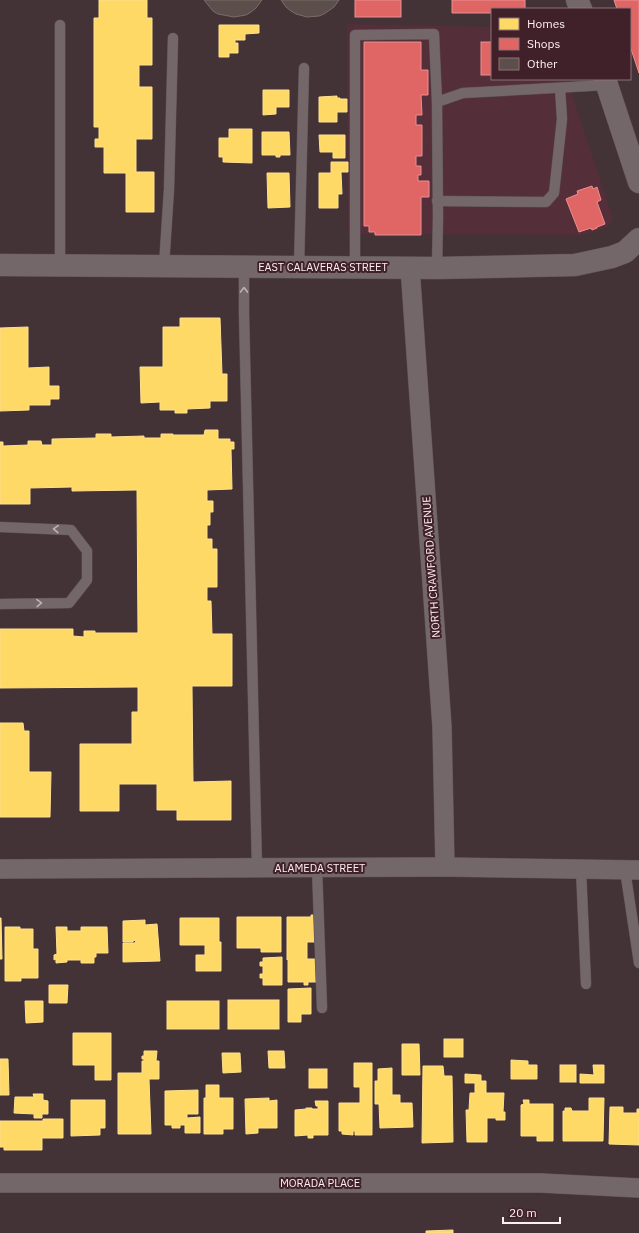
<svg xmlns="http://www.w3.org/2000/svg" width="639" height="1233" font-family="'IBM Plex Sans',sans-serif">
  <rect width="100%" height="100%" fill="#433236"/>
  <path fill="#542f39" d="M347,24l145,3v52h75l45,136v6l-4,6 -13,5 -13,3 -234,-1z"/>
  <g fill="#ffd966" stroke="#fee090">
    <path d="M99,0h48v18h5v47h-13v22h13v52h-16v33h18v40h-28v-39h-22v-26h-9v-8h4v-12h-5v-109h5z"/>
    <path d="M219,25h40v8l-14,1v6h-10v3h3v10h-9v4h-10z"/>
    <path d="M263,90h26v17h-13v7l-13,1z"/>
    <path d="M337,96v2h3v1h7v13h-10v10h-18v-25z"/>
    <path d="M229,129h23v34l-29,-1v-5h-4v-19h10z"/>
    <path d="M262,132h27l1,23h-10v2h-4v-2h-14z"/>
    <path d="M319,135h26v23h-12v-6h-13z"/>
    <path d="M331,162h17v10h-7l1,22h-4v14h-19v-35h12z"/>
    <path d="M267,173h22l1,34 -22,1z"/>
    <path d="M180,318h40l2,56h5v27h-17v7l-23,1v4h-12v-3h-15v-8l-19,1 -1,-36h23v-40h17z"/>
    <path d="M28,327v41l21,-1v19h10v13h-9v6h-21v5l-29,1v-83z"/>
    <path d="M205,430h13v9h12v3h4v7h-3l1,40 -25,1v11h6v11h-3v13h-3v14h5v10h5v38h-10v14h4l1,33h20v52h-40l1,96 38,-1v39h-54v-10h-20v-26h-38v27h-39v-67h52v-32h6v-25l-138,1v-59h73v7l11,1v-6h11v2h43l-1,-143 -65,1v-4l-42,1v16h-30v-62h3v4l25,-1v-4h13l1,4h10v-6l44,-1v-4h15v3l33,-1v2h17v-4h12v1h31z"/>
    <path d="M0,723h23l1,8h5v41h22l-1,45h-50z"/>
    <path d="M311,915h4l2,27h-10v17h9v23h-8v3h-4v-3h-16v-23l-1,1v-43h24z"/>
    <path d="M237,917h44v35h-20v-4h-24z"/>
    <path d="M0,918h1l1,41h-2z"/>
    <path d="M180,918h39v24h2v29h-25v-16h9v-10h-25z"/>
    <path d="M145,920v5l12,-1 3,37 -37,1v-19h12l1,-3 -3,1v1h-10v-21z"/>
    <path d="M5,927h15v2h13v20h5v29h-17v3h-16z"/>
    <path d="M56,927h11v4h14v-4h26l1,26h-12v4h-2v6h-13v-3h-14v2l-11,1v-4l-2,1v-5l3,-1z"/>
    <path d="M282,957v28h-19v-7h-3v-4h3v-8h-3v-4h3v-4z"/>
    <path d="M49,985h19l-1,18h-18z"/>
    <path d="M311,988v26h-10v8h-13v-33z"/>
    <rect x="228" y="1000" width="51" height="29"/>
    <path d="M25,1001h18v21l-17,1z"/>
    <rect x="167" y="1001" width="52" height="28"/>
    <path d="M73,1033h38v47h-16v-15h-22z"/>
    <rect x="444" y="1039" width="19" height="18"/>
    <path d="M402,1044h17l1,31h-18z"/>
    <path d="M144,1051h13l-1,10h3v18h-10l2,55h-33v-61h24v-12h2v-2h-2v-3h2z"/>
    <path d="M268,1051h16l1,17h-16z"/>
    <path d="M222,1053h18l1,19 -18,1z"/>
    <path d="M0,1059h8l1,36h-9z"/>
    <path d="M511,1060l17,1v4h9v14h-26z"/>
    <path d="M354,1063h18v72h-17v-4h-2v4l-11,-1v-3h-3v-28h21v-16h-6z"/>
    <rect x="560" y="1065" width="16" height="17"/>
    <path d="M593,1065h11v18h-24v-9l14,1z"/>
    <path d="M423,1066h20l1,10h8l1,66 -31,1z"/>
    <path d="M392,1068v27h8v8h12l1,24 -33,1 -1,-24h-4v-23h3v-12z"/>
    <rect x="309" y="1069" width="18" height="19"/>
    <path d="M465,1074l16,1v6h5v12h18l-1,19h2v8h-9v-2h-9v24h-20l-1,-32h3l1,-17h5v-10h-10z"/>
    <path d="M206,1085h13v13h14v31h-10v5h-19v-36h2z"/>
    <path d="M198,1090v24h-11v4l13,-1v16h-15v-8h-5v3h-8v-3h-7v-34z"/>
    <path d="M33,1094h10v6l5,1v13h-6v4h-8v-4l-20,-1 1,-16h19z"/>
    <path d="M269,1098v3l8,-1v28h-19v5l-12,1 -1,-35z"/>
    <path d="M589,1098h15l-1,43h-40v-30h2v-3h6l1,3h17z"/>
    <path d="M71,1100h34v28h-5v7l-29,1z"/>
    <path d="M523,1100h6v4h24v37h-16v-5h-16v-31l3,-1z"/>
    <path d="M315,1101h13v34h-15v3h-5v-3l-13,1v-26l11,-1v-1h6v1h6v-3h-2z"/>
    <path d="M610,1107h13v6h14v-4h2v36l-30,-1z"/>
    <path d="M43,1119h20v19h-21v12h-38v-3h-4v-26h43z"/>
    <path d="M453,1230v3h-27v-2z"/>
  </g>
  <g fill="#e06666" stroke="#e98f90">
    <rect x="355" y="0" width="46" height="17"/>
    <path d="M452,0h73v9h-33v4h-40z"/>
    <path d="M614,0h25v73l-9,-27v-37h-13z"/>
    <path d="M364,42h57v28h7v25h-7l1,20h-6v10h6v31h-6v10h5v9h-3v6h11v16h-8v38h-46v-3h-6v-6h-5z"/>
    <rect x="481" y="42" width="11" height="33"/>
    <path d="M592,186l1,3 4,-2 4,13 -4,2 8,22 -8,3v1l-5,2 -1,-2 -12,4 -13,-33 12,-5 -1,-3z"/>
  </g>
  <g fill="#5b4e4b" stroke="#796c69">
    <path d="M204,0h58l-6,8 -5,4 -5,3 -12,2 -16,-3 -5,-3z"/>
    <path d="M281,0h58l-5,7 -10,7 -5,2 -12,1 -11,-3 -5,-3 -5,-4z"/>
  </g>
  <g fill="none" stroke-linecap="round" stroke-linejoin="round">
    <defs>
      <g id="lane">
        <path d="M437,201l109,1 8,-9 8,-74 -2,-31"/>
        <path d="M60,265v-240"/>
        <path d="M164,266l5,-77 4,-151"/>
        <path d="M244,267v46l13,555"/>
        <path d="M299,267l5,-199"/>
        <path d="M355,267v-232l79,-1 3,68"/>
        <path d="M437,268l1,-51 -1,-115 26,-9 144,-8"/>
        <path d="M0,527l71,3 16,21v29l-18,23 -69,1"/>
        <path d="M317,868l5,140"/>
        <path d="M581,869l5,115"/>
        <path d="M625,870l14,93"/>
      </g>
      <g id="street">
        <path d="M410,267l32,460 3,140"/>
        <path d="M0,869l445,-2 194,3"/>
        <path d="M0,1183h541l98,5"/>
      </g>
      <g id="secondary">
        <path d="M577,0l4,9"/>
        <path d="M605,79l34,103"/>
        <path d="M0,265l437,3 138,-3 37,-8 13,-5 14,-13"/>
      </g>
    </defs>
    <use href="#lane" stroke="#5f5255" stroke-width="11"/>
    <use href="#street" stroke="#5f5255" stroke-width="20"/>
    <use href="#secondary" stroke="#5f5255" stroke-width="23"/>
    <use href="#lane" stroke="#74676a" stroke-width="10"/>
    <use href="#street" stroke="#74676a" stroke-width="19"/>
    <use href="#secondary" stroke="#74676a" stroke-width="22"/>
  </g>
  <defs><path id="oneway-chevron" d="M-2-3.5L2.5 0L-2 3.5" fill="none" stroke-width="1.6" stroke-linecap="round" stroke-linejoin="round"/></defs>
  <g stroke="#bfb2b5">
    <use href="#oneway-chevron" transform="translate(244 290) rotate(-89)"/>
    <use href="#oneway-chevron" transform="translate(56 529) rotate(-177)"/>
    <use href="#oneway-chevron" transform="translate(39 603) rotate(-1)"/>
  </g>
  <g text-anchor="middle" stroke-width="4" stroke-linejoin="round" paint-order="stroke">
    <g font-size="11" fill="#fdeff2" stroke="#402029">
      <text x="323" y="271">EAST CALAVERAS STREET</text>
      <text transform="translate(431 567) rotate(-94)" y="4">NORTH CRAWFORD AVENUE</text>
      <text x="320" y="872">ALAMEDA STREET</text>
      <text x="320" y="1187">MORADA PLACE</text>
    </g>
  </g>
  <rect x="491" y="8" width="140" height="72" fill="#402029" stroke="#8c7379"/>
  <rect x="499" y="18" width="20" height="12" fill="#ffd966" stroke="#8c7379"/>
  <text x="527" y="28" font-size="12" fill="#fdeff2">Homes</text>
  <rect x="499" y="38" width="20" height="12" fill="#e06666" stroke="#8c7379"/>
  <text x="527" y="48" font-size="12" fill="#fdeff2">Shops</text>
  <rect x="499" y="58" width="20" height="12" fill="#5b4e4b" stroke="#8c7379"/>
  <text x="527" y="68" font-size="12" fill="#fdeff2">Other</text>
  <path d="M503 1217v6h57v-6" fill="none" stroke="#fdeff2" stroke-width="2"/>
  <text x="509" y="1217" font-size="12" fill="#fdeff2" stroke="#402029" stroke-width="3" paint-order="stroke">20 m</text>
</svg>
